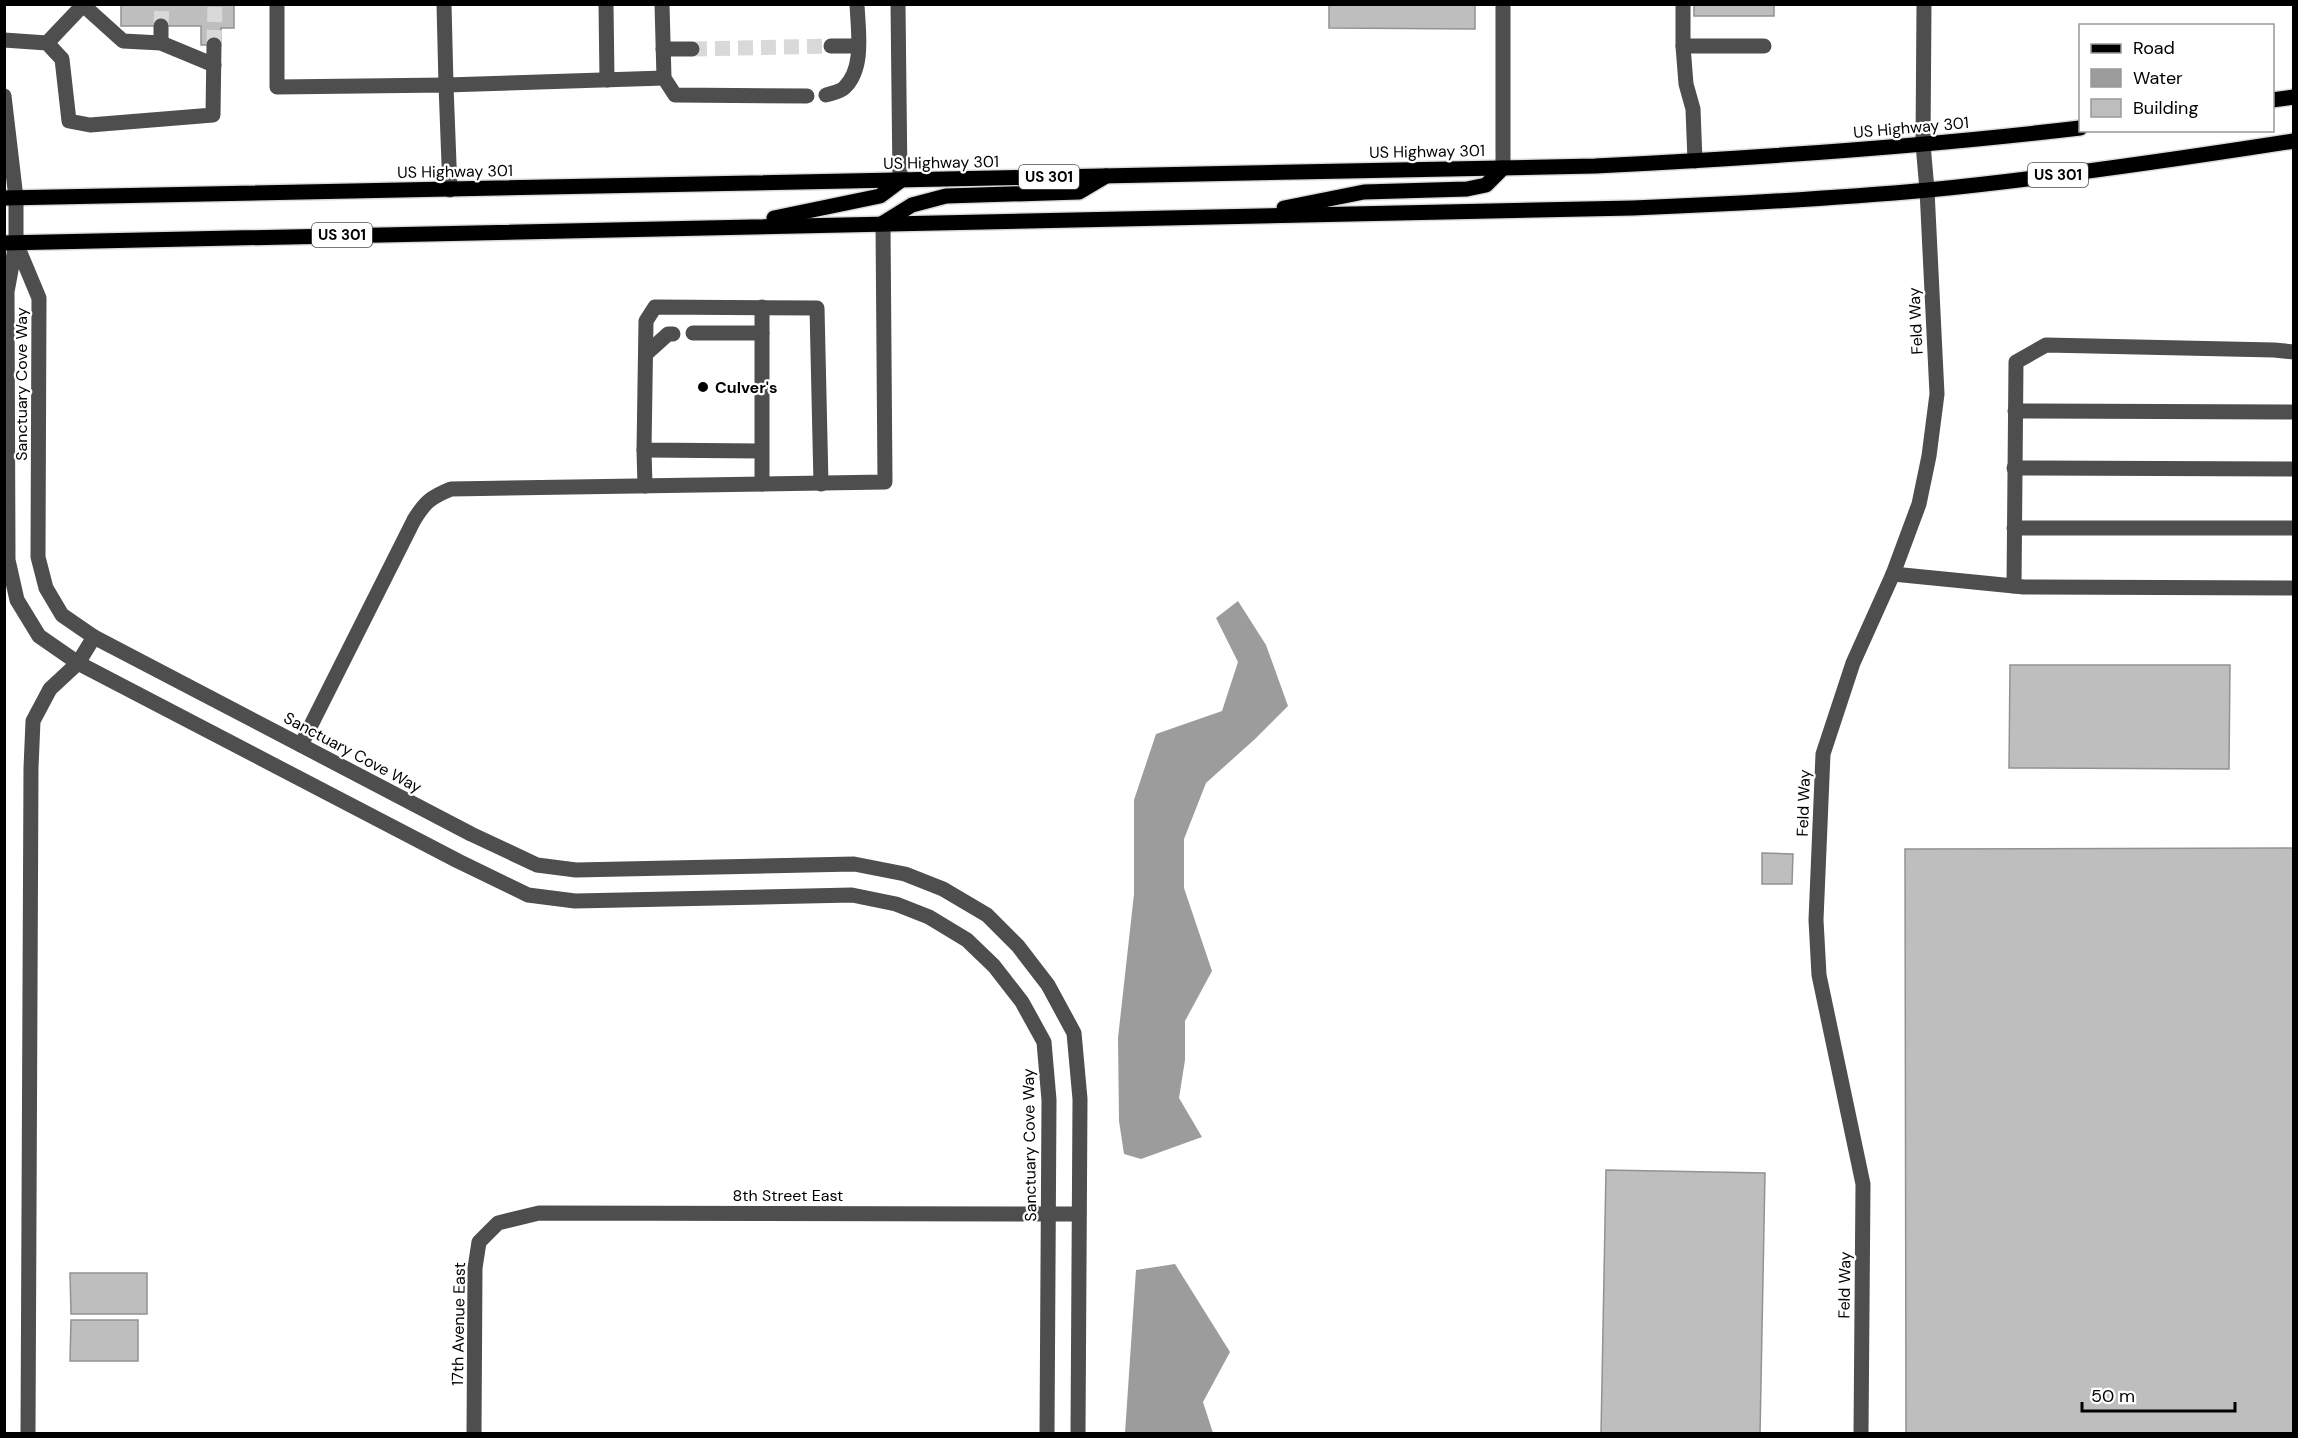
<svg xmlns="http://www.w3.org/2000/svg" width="2298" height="1438" font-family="'DM Sans',sans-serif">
  <rect width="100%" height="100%" fill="#fff"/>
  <g fill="#9c9c9c">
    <path d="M1238,601l28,44 22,61 -33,33 -49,44 -22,56v49l28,83 -27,50v39l-6,38 23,39 -61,22 -17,-5 -5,-33 -1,-83 16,-144v-94l22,-66 66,-23 16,-49 -22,-44z"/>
    <path d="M1175,1264l55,88 -27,50 10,31h-88l11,-163z"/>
  </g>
  <g fill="#bebebe" stroke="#929292" stroke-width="1.5">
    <path d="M121,4h113v24h-13v17h-20v-19h-80z"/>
    <path d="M1329,4h146v25l-146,-1z"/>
    <rect x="1694" y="4" width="80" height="12"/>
    <path d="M2010,665h220l-1,104 -220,-1z"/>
    <path d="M2294,848v586h-388l-1,-585z"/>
    <path d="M1762,853l31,1 -1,30h-30z"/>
    <path d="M1606,1170l159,3 -5,261h-159z"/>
    <path d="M70,1273h77v41h-76z"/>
    <path d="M71,1320h67v41h-68z"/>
  </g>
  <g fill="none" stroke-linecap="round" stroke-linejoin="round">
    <g stroke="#d9d9d9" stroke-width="15" stroke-dasharray="15 8" stroke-linecap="butt">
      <path d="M161,26l1,-22"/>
      <path d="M214,45l1,-41"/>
      <path d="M692,49l139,-3"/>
    </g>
    <defs>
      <g id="major">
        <path d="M2272,100l22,-3"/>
        <path d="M4,198l1591,-32c162,-8 324,-19 485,-38"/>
        <path d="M1284,208l80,-16 103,-3 19,-4 17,-17"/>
        <path d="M774,218l106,-22 20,-15"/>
        <path d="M883,223l29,-18 34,-9 133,-4 27,-16"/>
        <path d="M4,243l1629,-35c98,-4 197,-9 295,-18 123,-12 244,-30 366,-49"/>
      </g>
    </defs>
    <use href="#major" stroke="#dbdbdb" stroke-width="18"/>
    <g stroke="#4e4e4e" stroke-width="15">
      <path d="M277,4v83l169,-2 4,105"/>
      <path d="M444,4l2,81 218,-7"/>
      <path d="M606,4l1,76"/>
      <path d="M662,4l2,74 11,17 132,1"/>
      <path d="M898,4l2,177"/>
      <path d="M1683,4v42l3,38 7,25 2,52"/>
      <path d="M83,5l40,36 38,2 53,22"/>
      <path d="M4,40l43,3 15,16 7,62 21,4 123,-10 1,-70"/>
      <path d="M47,43l37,-39"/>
      <path d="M161,43v-17"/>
      <path d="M831,46h27"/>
      <path d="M1683,46h81"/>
      <path d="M663,49h29"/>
      <path d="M826,95c6,-2 14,-3 18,-7 21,-19 14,-58 13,-84"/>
      <path d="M4,96l12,102v45l-9,49 1,268 9,40 22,36 39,27 380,198 70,34 47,6 277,-6 44,9 33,13 38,23 27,26 28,36 22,40 5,58 -2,334"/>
      <path d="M1503,168v-164"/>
      <path d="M16,243l23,55 -1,259 8,31 16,27 32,22 377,197 66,31 39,5 278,-6 51,10 38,15 44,26 31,31 30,39 26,48 6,66 -2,335"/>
      <path d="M762,307v177"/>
      <path d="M693,333h69"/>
      <path d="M647,353l21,-19h5"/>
      <path d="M2015,411l279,1"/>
      <path d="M644,450l1,36"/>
      <path d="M761,451l-117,-1 2,-129 9,-14 162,1 4,176"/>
      <path d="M2014,468l280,1"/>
      <path d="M2014,528h280"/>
      <path d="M1893,574l131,13 270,1"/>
      <path d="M2014,586l2,-224 30,-17 228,5 20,2"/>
      <path d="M301,745l113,-225c11,-18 17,-23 37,-31l434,-7 -2,-259"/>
      <path d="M28,1434l3,-666 2,-47 17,-32 28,-26 16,-26"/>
      <path d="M474,1434l1,-166 4,-26 19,-19 41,-10 540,1"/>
      <path d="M1861,1434l2,-250 -44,-209 -3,-55 7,-166 30,-91 40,-89 26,-70 10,-48 8,-62 -10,-204 -4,-46 1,-140"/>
    </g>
    <use href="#major" stroke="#000" stroke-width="15"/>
  </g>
  <circle fill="#000" stroke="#fff" stroke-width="2" cx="703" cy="387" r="6"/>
  <g text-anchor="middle" stroke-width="4.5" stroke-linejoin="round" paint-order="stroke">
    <g fill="#fff" stroke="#4c4c4c" stroke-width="1.5">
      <rect x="2028" y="163" width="60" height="24" rx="4.5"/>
      <rect x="1019" y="165" width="60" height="24" rx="4.5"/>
      <rect x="312" y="223" width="60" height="24" rx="4.5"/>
    </g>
    <g font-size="15" font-weight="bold" fill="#000">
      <text x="2058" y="180">US 301</text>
      <text x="1049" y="182">US 301</text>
      <text x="342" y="240">US 301</text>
    </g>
    <g font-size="16" fill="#000" stroke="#fff">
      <text transform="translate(1911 127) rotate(-5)" y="6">US Highway 301</text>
      <text transform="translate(1427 151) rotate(-1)" y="6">US Highway 301</text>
      <text transform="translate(941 162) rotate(-1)" y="6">US Highway 301</text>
      <text transform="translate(455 171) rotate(-1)" y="6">US Highway 301</text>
      <text transform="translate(1915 321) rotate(-93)" y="6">Feld Way</text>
      <text transform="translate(21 384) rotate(-90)" y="6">Sanctuary Cove Way</text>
      <text transform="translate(353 752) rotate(28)" y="6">Sanctuary Cove Way</text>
      <text transform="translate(1803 803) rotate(-88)" y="6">Feld Way</text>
      <text transform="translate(1029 1145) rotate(-91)" y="6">Sanctuary Cove Way</text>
      <text x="788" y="1201">8th Street East</text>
      <text transform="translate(1844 1285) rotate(-89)" y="6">Feld Way</text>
      <text transform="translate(458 1324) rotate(-89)" y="6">17th Avenue East</text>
    </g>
    <g font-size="16" font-weight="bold" fill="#000" stroke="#fff" text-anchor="start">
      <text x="715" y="393">Culver's</text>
    </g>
  </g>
  <rect width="2298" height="1438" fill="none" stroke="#000000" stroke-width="12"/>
  <rect x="2079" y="24" width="195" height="108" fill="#ffffff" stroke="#999999" stroke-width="1.5"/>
  <rect x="2091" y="44" width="30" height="9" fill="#000000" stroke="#999999" stroke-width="1.5"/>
  <text x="2133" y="54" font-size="18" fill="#000000">Road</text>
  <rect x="2091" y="69" width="30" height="18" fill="#9c9c9c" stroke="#999999" stroke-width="1.5"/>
  <text x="2133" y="84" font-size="18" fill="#000000">Water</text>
  <rect x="2091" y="99" width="30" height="18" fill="#bebebe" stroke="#999999" stroke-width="1.5"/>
  <text x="2133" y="114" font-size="18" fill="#000000">Building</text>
  <path d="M2082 1402v9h153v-9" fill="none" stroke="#000000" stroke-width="3"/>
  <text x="2091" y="1402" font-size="18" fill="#000000" stroke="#ffffff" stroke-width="4.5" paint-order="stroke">50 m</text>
</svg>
